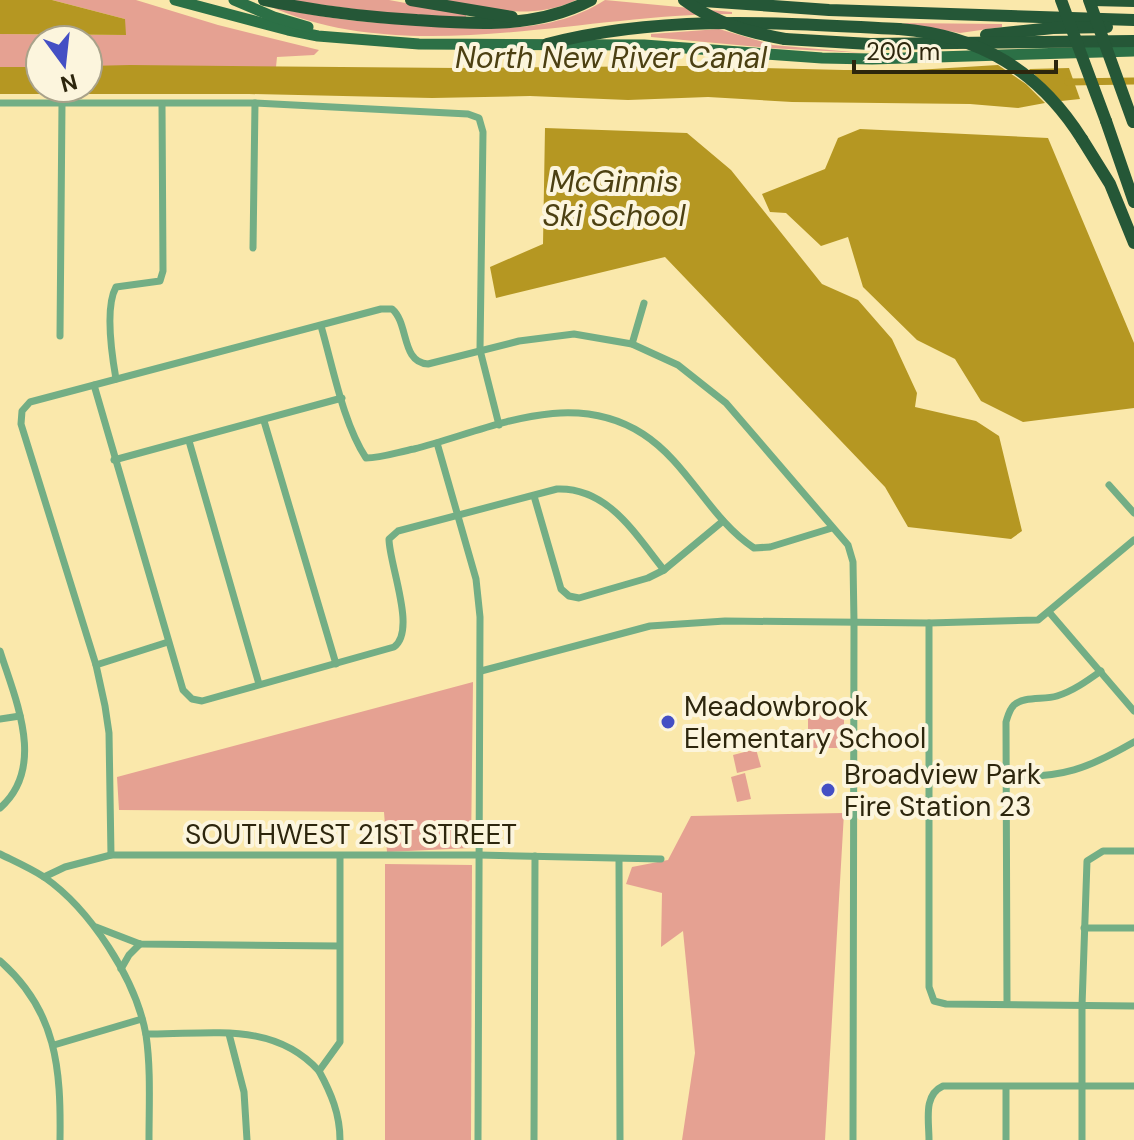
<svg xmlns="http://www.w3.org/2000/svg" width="1134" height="1140" font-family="'DM Sans',sans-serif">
  <rect width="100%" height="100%" fill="#fae8ab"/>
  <g fill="#e5a192">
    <path d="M52,0h84l82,25 101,25 -5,5 -37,2 -1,10 -188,-1v-26h-48v27h-40v-33l125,1v-16z"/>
    <path d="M285,0h104l77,14v5l-65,-4z"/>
    <path d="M432,0h144c-46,22 -96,7 -144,0z"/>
    <path d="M605,0l127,12v2c-147,-1 -324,55 -463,-8 54,13 108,18 163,20 60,3 120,8 173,-26z"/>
    <path d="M901,23l101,1v3l-42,6z"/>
    <path d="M719,29l54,16 91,8 -95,-5 -118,-11v-3z"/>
    <path d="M473,682l-2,166 -84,4 -3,-40 -265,-2 -2,-33z"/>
    <path d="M808,711h36v37h-35l-1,-15 -1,15h-8l-3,-12 12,-3z"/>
    <path d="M756,749l5,18 -24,6 -4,-18z"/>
    <path d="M745,773l6,26 -14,3 -6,-25z"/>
    <path d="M844,813l-19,327h-143l13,-87 -12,-122 -22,16 1,-54 -36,-9 6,-17 36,-7 23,-44z"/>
    <path d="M385,864l87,1 -1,275h-86z"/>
  </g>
  <g fill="#b59722">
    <path d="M0,0h52l73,19 1,16 -126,-1z"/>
    <path d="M130,65l327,3 228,-2 159,4h72l82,-5 28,19 19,19 -27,5 -48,-4 -178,-2 -84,-5 -80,3 -98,-4 -98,2 -183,-4h-249v-27h40v21h48v-22z"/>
    <path d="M1069,68l11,31 -19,2 -32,-32z"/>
    <path d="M545,128l142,5 44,37 91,114 36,16 34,39 25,54 -2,14 61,14 23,15 23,95 -11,8 -103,-12 -23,-40 -220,-230 -169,41 -6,-31 53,-23z"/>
    <path d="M860,129l188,9 86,205v65l-111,14 -42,-21 -26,-42 -38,-19 -54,-53 -15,-50 -27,9 -35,-33 -16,-1 -8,-18 63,-25 13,-31z"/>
  </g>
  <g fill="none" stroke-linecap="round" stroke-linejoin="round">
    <path stroke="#b59722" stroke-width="7" d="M1068,82l66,-1"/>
    <g stroke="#73ae85" stroke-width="7">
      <path d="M0,103h255l213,11 11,4 4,14 -3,218 19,75"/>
      <path d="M253,248l2,-145"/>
      <path d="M321,326c12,41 22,97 45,132 16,0 32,-6 48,-9 75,-19 156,-62 229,-15 45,29 66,84 111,114l16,-1 62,-19"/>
      <path d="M60,336l2,-233"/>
      <path d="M632,344l12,-41"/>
      <path d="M116,379c-4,-23 -11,-72 0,-92l44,-6 3,-10 -1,-167"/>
      <path d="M94,385l89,305 9,9 10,2 192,-54c23,-16 -5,-83 -5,-108l9,-8 159,-42c51,-2 78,45 107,81"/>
      <path d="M264,421l72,243"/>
      <path d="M189,441l70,243"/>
      <path d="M437,443l39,136 4,38 -2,523"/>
      <path d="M114,460l228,-62"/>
      <path d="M1109,485l25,28"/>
      <path d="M534,496l27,93 8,7 10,2 69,-20 16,-8 59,-49"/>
      <path d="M1049,612l85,99"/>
      <path d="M929,623v364l5,14 12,3 188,2"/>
      <path d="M0,651c15,48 47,116 0,157"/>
      <path d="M96,665l72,-23"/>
      <path d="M481,671l169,-45 75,-5 204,2 109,-3 96,-80"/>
      <path d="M0,719l20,-3"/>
      <path d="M1008,776c53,3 81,-8 126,-34"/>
      <path d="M0,854c14,7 30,14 44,23 46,32 92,102 102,158 5,34 3,70 3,105"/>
      <path d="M111,855l-2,-122 -4,-27 -9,-41 -75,-241 1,-13 8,-9 351,-93h11c17,14 9,54 36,55l91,-23 55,-7 58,10 46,21 48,38 122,142 5,17 1,60 -1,518"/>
      <path d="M619,859l1,281"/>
      <path d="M44,877l21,-10 46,-12h368l182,4"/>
      <path d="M96,927l44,17 199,2"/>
      <path d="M1084,928h50"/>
      <path d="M0,961c57,50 61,108 60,179"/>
      <path d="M121,969l8,-14 11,-11"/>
      <path d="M1007,1004l-1,-282c2,-6 3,-12 8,-17 10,-9 30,-5 43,-9 16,-5 30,-15 44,-25"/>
      <path d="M146,1034c62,1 127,-14 173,37"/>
      <path d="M229,1034l15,58 3,48"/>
      <path d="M54,1045l88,-26"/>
      <path d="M1006,1087v53"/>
      <path d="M340,1140c0,-26 -9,-47 -21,-69l21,-29v-186"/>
      <path d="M534,1140l1,-284"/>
      <path d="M929,1140c0,-20 -6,-45 14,-54h191"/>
      <path d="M1082,1140v-134l5,-145 16,-10h31"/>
    </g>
    <g stroke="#2c7046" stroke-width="11">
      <path d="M175,0l113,30 30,6 101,8 225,1 178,13 50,1 262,-8"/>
      <path d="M234,0l40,17 34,10"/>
    </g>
    <g stroke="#255737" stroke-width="12">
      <path d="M264,0c50,11 101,17 152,20 59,4 120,9 175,-20"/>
      <path d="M411,0l101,17"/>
      <path d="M689,0l140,10 305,10"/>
      <path d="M1092,0l42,1"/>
      <path d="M986,35l67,-7 54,-1"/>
      <path d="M785,39l85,5 264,-3"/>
      <path d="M547,44c115,-30 234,-21 352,-15"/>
      <path d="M1106,121l28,81"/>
      <path d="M1082,139l28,45 24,59"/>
    </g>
    <g stroke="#255737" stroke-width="12">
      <path d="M684,0c31,23 63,32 101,39"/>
      <path d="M1061,0l45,121"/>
      <path d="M1089,0l44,122"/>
      <path d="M899,29c81,6 140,42 183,110"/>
    </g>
  </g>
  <g fill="#444fc4" stroke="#fcf5dd" stroke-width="3">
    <circle cx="668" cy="722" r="8"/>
    <circle cx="828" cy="790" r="8"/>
  </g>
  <g text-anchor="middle" stroke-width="8" stroke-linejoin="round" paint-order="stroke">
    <g font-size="28" fill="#2d260d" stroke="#fcf5dd" text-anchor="start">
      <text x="684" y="716">Meadowbrook<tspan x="684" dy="32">Elementary School</tspan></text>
      <text x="844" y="784">Broadview Park<tspan x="844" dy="32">Fire Station 23</tspan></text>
    </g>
    <g font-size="28" fill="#2d260d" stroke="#fcf5dd">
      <text x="351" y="844">SOUTHWEST 21ST STREET</text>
    </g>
    <g font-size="30" font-style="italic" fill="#4c4012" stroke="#fcf5dd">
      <text x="611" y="68">North New River Canal</text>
      <text x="614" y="192">McGinnis<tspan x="614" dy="34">Ski School</tspan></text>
    </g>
  </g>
  <g transform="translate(64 64) rotate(165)"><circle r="38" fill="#fcf5dd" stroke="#a9a28a" stroke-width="2"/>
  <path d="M0-6L14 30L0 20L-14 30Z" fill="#444fc4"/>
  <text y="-12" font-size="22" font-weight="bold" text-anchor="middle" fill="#2d260d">N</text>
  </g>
  <path d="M854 60v12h202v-12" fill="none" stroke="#2d260d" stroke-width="4"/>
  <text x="866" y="60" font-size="24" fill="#2d260d" stroke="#fcf5dd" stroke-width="6" paint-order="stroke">200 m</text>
</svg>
